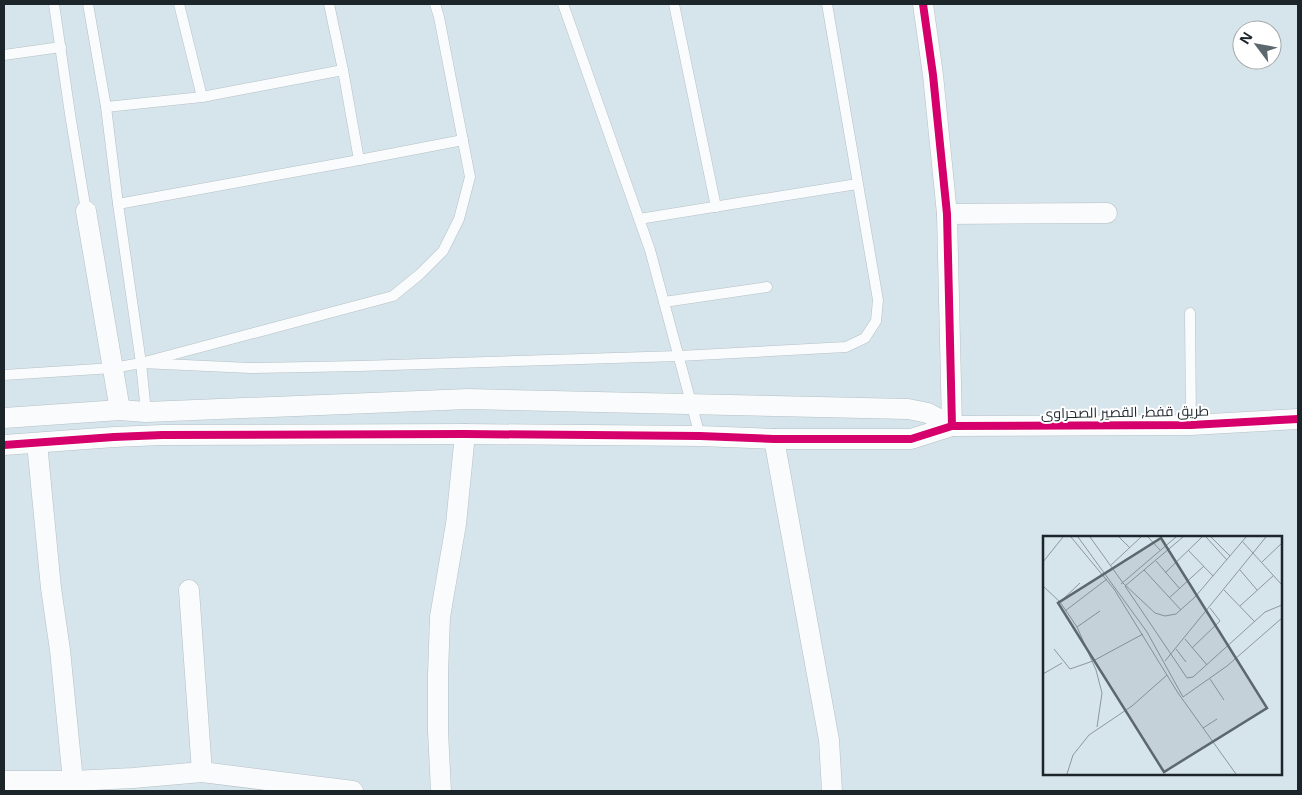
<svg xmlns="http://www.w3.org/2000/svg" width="1302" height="795" font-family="'Open Sans',Cairo,sans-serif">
  <rect width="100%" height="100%" fill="#d6e4ec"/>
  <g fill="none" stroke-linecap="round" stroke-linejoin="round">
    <defs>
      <g id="lane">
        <path d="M54,4l16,110 16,97"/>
        <path d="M88,4l18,103 12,97 23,159 5,49"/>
        <path d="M179,4l23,93"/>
        <path d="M329,4l14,66 16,90"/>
        <path d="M563,4l87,246 50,186"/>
        <path d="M674,4l42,203"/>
        <path d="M4,55l57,-8"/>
        <path d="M106,107l96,-10 141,-27"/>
        <path d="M118,204l241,-44 104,-20"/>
        <path d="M639,219l218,-35"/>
        <path d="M664,302l103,-15"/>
        <path d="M1190,313l1,112"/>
        <path d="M141,363l109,5 110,-2 319,-10 167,-9 19,-9 11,-17 2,-21 -51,-296"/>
        <path d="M4,375l109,-7 28,-5 252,-67 27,-22 23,-23 16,-32 11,-42 -31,-160 -4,-13"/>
      </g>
      <g id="street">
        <path d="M923,4l10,71 14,139 5,212"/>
        <path d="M86,211l34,199"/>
        <path d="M947,214l160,-1"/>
        <path d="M4,418l116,-8 26,2 322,-13 440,10 20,4 24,13"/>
        <path d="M774,439l55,301 3,51"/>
        <path d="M37,443l14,145 9,62 13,131"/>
        <path d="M4,445l110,-8 48,-2 303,-1 235,2 74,3h137l41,-13 239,-1 107,-6"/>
        <path d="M189,590l13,182"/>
        <path d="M4,781h69l60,-3 69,-6 151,19"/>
        <path d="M441,791l-3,-60v-57l2,-57 16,-93 9,-90"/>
      </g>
    </defs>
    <use href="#lane" stroke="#b5c0c5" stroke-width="11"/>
    <use href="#street" stroke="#b5c0c5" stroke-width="21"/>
    <use href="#lane" stroke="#f9fbfc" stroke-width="10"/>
    <use href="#street" stroke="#f9fbfc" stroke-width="20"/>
    <defs>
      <g id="cycleway">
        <path d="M923,4l10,71 14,139 5,212"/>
        <path d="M4,445l110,-8 48,-2 303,-1 235,2 74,3h137l41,-13 239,-1 107,-6"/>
      </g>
    </defs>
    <use href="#cycleway" stroke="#fff" stroke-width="11"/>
    <use href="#cycleway" stroke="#d6006c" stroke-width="8"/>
  </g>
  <g text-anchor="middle" stroke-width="4" stroke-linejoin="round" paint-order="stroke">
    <g font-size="14" fill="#1c252a" stroke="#fff">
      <text transform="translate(1125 412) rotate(-1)" y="5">طريق قفط, القصير الصحراوى</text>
    </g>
  </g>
  <g transform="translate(1043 536)">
    <rect width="239" height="239" fill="#d6e4ec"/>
    <path fill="none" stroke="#8c989e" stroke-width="1" d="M28,1l43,52 64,104 58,81M35,1l69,95 36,65M47,1l33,46 32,30 10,3 11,-2 19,-17 51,-60M76,1l11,11M105,1l12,13M163,1l21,23M168,1l19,19M199,5l40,44M145,14l25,26M113,25l24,28M0,26l20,-25M219,26l20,-19M67,30l31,-29M101,34l37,40M197,34l17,20M122,37l37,-36M78,48l55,-47M0,50l17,16 17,25 19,43 6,23 -5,34M82,50l62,92 6,-1 72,-65 17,-7M82,50l58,-49M181,54l31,32M126,62l35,-32M17,66l20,-19M197,70l34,-31M22,75l42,-32M34,91l23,-16M142,103l22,26M149,112l28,-27 -10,-13M11,113l16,20 23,-8 50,-27M133,113l10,13M122,125l101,-124M0,138l19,-11M167,143l14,21M140,161l44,-31 55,-48M160,192l14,-9M24,238l6,-19 16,-20 43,-29 35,-31"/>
    <path fill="#5d686e" fill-opacity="0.15" stroke="#5d686e" stroke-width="2.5" d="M118,2l106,170 -103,64 -106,-169z"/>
    <rect width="239" height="239" fill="none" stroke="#1c252a" stroke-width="2.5"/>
  </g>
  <rect width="1302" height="795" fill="none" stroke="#1c252a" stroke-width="10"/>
  <g transform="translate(1257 45) rotate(302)"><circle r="24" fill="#ffffff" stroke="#a4a8aa"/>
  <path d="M0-4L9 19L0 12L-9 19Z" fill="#5d686e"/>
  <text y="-8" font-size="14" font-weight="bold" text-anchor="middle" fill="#1c252a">N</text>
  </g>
</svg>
